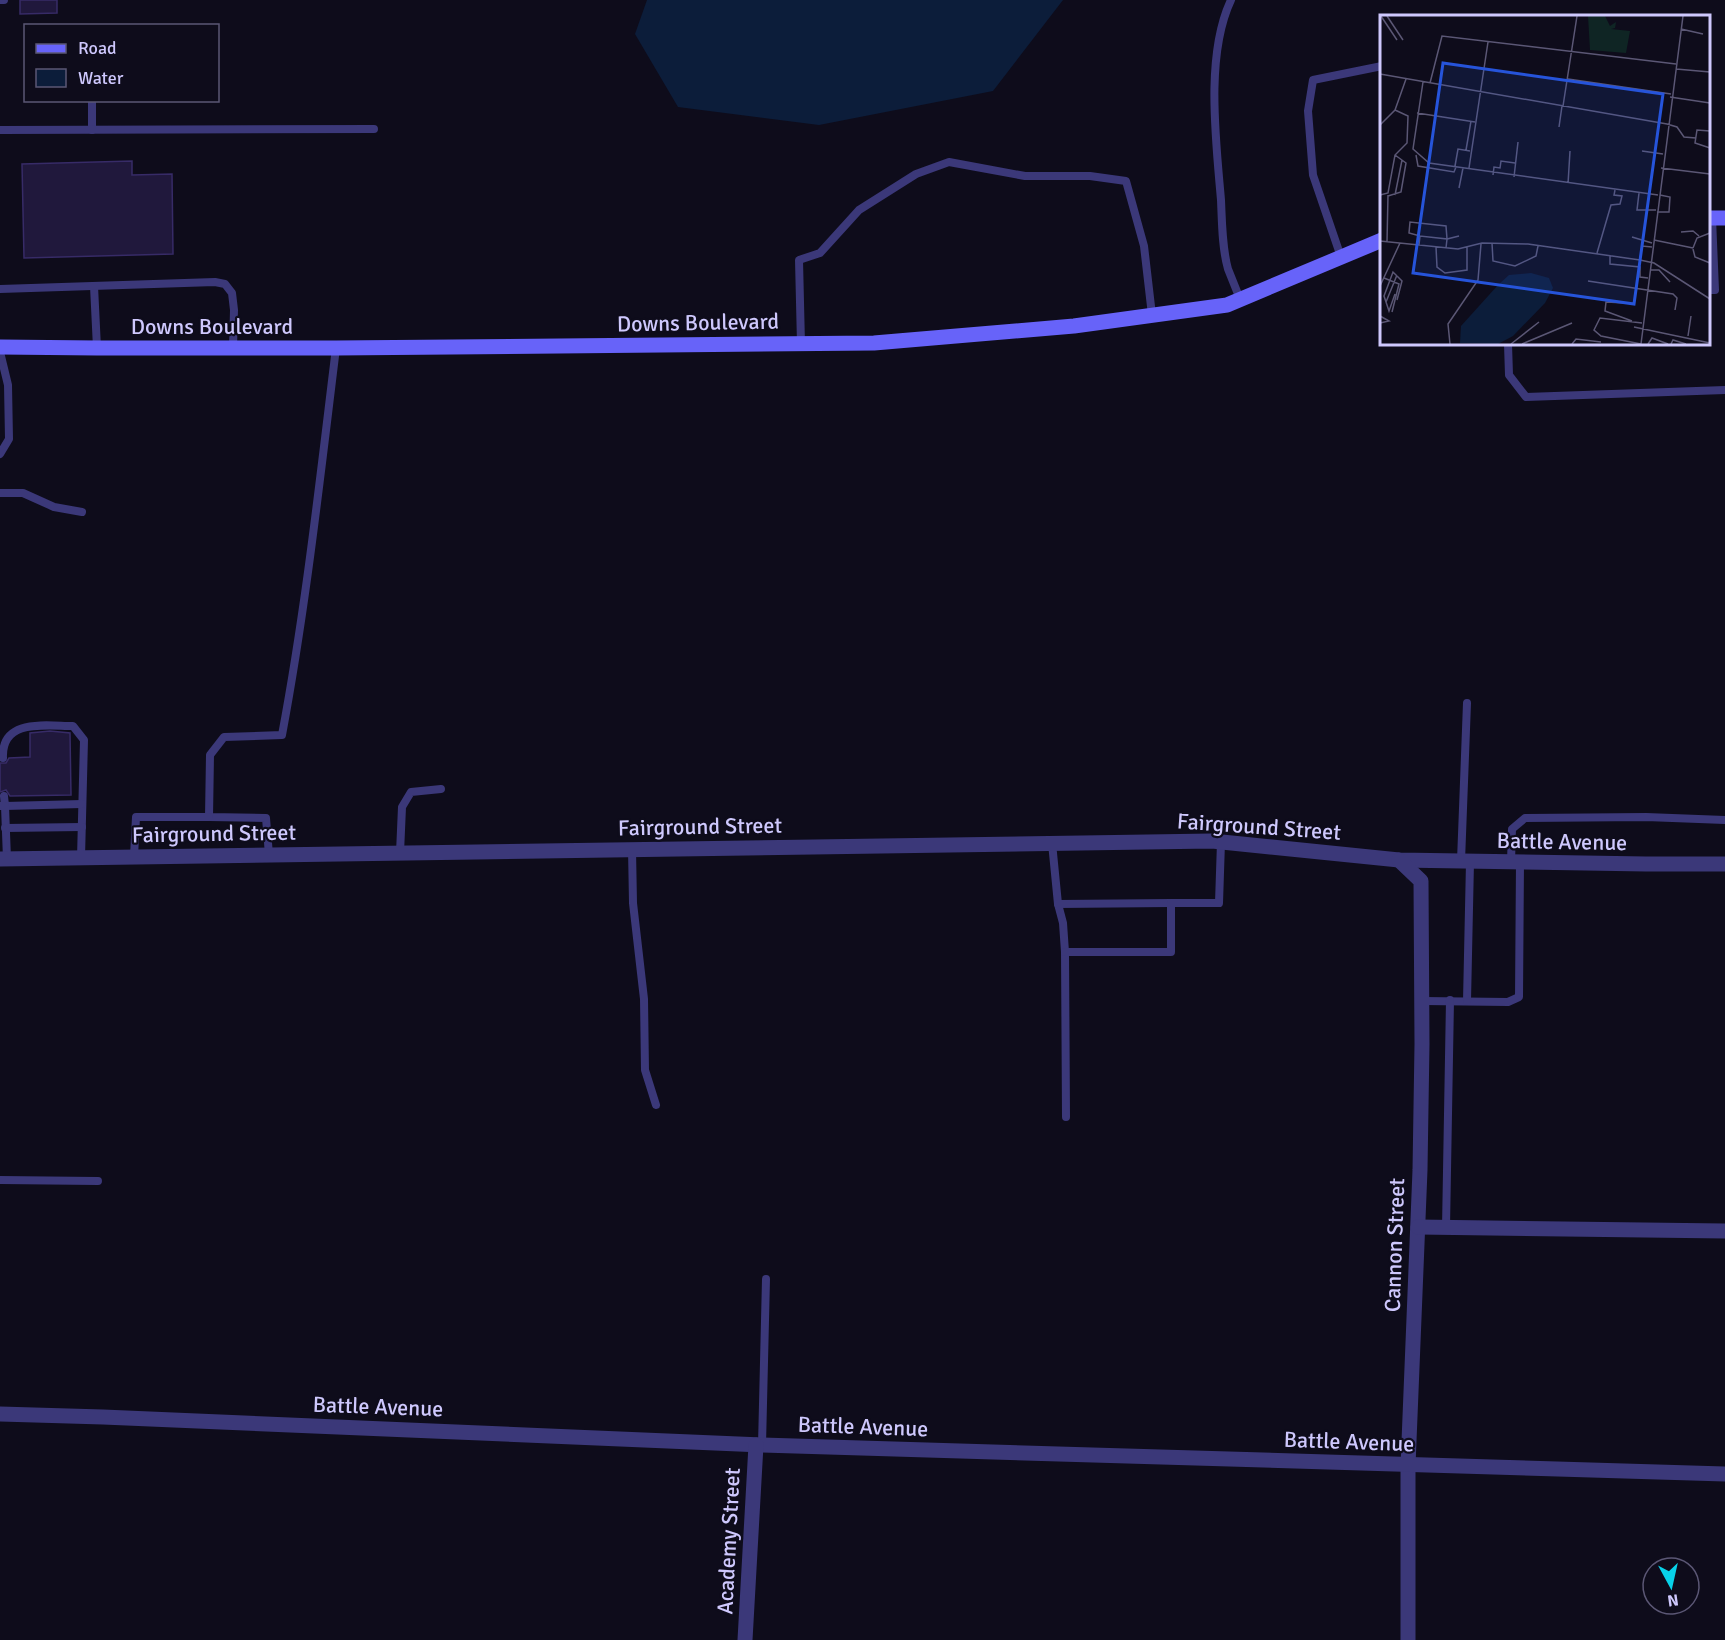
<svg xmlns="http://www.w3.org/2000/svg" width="1725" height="1640" font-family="Signika,sans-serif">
  <rect width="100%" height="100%" fill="#0e0c1b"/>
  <path fill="#0c1d3a" d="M647,0h416l-70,91 -174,34 -141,-18 -43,-73z"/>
  <g fill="#20183c" stroke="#372b67" stroke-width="1.5">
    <path d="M20,0h37v13l-37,1z"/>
    <path d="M132,161v14l40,-1 1,80 -149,4 -2,-94z"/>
    <path d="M50,731l20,2 1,62 -61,1 -4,-6 -6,2v-29h6l3,-5 21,-1v-24z"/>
  </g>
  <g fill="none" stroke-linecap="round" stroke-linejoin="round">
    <g stroke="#3b3879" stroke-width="8">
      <path d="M0,0h4"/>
      <path d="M1231,0c-26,55 -15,141 -10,200 1,22 1,48 7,69 4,10 8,20 12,30"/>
      <path d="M92,100v30"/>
      <path d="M0,130l374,-1"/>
      <path d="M1341,257l-28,-82 -5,-64 5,-31 69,-14"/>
      <path d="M94,286l3,62"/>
      <path d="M0,289l215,-7 10,2 7,9 2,17 -1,38"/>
      <path d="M1708,290h7l-3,-72"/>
      <path d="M801,344l-2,-84 21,-7 39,-43 57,-36 33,-12 76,14h65l36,5 18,65 8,69"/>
      <path d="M1508,344l1,31 17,22 199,-7"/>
      <path d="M0,352l8,33 1,54 -9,15"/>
      <path d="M0,493h23l31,14 28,5"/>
      <path d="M3,758c-2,-40 43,-32 70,-32l11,14 -3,118"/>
      <path d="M4,796l1,10 77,-2"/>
      <path d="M1,806h4l2,53"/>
      <path d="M5,828l77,-1"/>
      <path d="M1052,843l6,61 5,19 2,29 1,165"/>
      <path d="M632,849l1,54 11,96 1,71 11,35"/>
      <path d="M400,853l2,-46 9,-15 30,-3"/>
      <path d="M269,855l-3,-37 -57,-1 1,-62 14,-18 58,-2c24,-128 38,-257 54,-387"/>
      <path d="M134,857l2,-40h73"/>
      <path d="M1461,861l6,-158"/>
      <path d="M1511,862l1,-33 13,-11 121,-1 79,3"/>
      <path d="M1058,904l113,-1"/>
      <path d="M1065,952h106v-49h48l2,-61"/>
      <path d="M1423,1001l85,1 11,-5 1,-135"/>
      <path d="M1467,1001l3,-139"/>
      <path d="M0,1180l98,1"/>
      <path d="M1446,1228l4,-228"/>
      <path d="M762,1445l4,-166"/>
    </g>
    <g stroke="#3b3879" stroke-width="15">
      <path d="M0,859l1212,-18 187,19 247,4h79"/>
      <path d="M1399,860l22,21 1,163 -2,126 -12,296v174"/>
      <path d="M1418,1227l307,4"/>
      <path d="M0,1414l103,3 659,28 963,29"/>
      <path d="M745,1640l11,-195"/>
    </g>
    <g stroke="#6763f9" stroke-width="15">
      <path d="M1708,218h17"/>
      <path d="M0,347l97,1h239l538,-5 200,-17 153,-21 155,-65"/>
    </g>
  </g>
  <g text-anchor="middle" stroke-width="4.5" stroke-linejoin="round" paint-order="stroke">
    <g font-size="22" fill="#cec8fd" stroke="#0e0c1b">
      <text transform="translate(698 322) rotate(-1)" y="8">Downs Boulevard</text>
      <text x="212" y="334">Downs Boulevard</text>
      <text transform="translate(700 826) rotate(-1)" y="8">Fairground Street</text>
      <text transform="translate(1259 826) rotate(4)" y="8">Fairground Street</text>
      <text transform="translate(214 833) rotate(-1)" y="8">Fairground Street</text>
      <text transform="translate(1562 841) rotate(1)" y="8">Battle Avenue</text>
      <text transform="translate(1394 1245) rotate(-88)" y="8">Cannon Street</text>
      <text transform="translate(378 1406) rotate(2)" y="8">Battle Avenue</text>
      <text transform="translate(863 1426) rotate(2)" y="8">Battle Avenue</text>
      <text transform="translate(1349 1441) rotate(2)" y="8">Battle Avenue</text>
      <text transform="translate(728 1541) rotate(-87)" y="8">Academy Street</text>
    </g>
  </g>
  <g transform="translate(1380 15)">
    <rect width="330" height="330" fill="#0e0c1b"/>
    <path d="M208,1h17l5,10 6,-4 -1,6 -4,1 19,2 -4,22 -36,-3z" fill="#0f2524"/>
    <path d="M151,258l18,5 4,10 -8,15 -32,33 -15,8 -38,-1 1,-17 37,-41 11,-10z" fill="#0c1d3a"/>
    <path fill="none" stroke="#5b5775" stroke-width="1.5" d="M1,1l16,24M7,1l16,24M301,14l22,5M296,54l34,3M0,59l287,50 10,3 7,10 12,1M188,64l103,15M43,67l-10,67 16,14 229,32M50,68l12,-47 234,28M290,82l40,6M183,91l14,-90M37,98l58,9M0,110l15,-15 11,-31M179,112l3,-21M330,116l-13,-1 -2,13 15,5M86,135l5,-29M262,136l21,3M36,140l2,11 36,6 2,-5M75,151l3,-17 12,2M89,153l19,-126M281,153l49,6M113,160l1,-8 6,1 1,-7 14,2M134,162l4,-35M188,169l2,-33M79,173l4,-20M259,178l-2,17h19M0,180l8,-2 7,-38 12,-12 1,-27 -13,-6M15,180l7,-35M8,181l13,-4 5,-29 -11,-8M277,197h12l1,-15 -10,-2M301,217l12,-1 6,5M40,221l-11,-3 1,-11 36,4 1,13 12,-3M252,222l20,6M274,225l39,8M0,226l78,8 24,-6 46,1 112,16 14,3 56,36M7,227l1,-47M112,228l1,18 22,5 21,-10 2,-10M39,230l1,-9 27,3 -1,9M56,232l1,20 8,6 22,-3v-23M313,233l4,-10 13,-5M313,234l2,8 15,6M217,238l14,-48 9,-1 2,-8 -8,-1 1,-5M230,240v9l30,3v10l8,1M260,245l2,-14 10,1M271,255h8l11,12M4,263l15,6 -7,28M208,266l85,13 4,4 -2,12M0,271l20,-43M15,279l-6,17 -5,-15 9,-24 9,9 -5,19M6,287l11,-27M246,288l-20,-1 -1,9 27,10M0,301l9,5 -9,2M254,312l76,16M308,321l3,-20M70,329l-2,-20 30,-44 3,-36M131,329l28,-22M142,329l50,-21M192,329l4,-5 25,3M261,329l-40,-8 -7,-6 6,-12 42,5M261,329l42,-328M268,329l4,-6 16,6M291,329l2,-4 13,4"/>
    <path fill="#2654da" fill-opacity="0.15" stroke="#2654da" stroke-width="3" d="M63,48l220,31 -29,210 -221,-31z"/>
    <rect width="330" height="330" fill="none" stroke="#cec8fd" stroke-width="3"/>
  </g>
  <rect x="24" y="24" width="195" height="78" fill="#0e0c1b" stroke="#5b5775" stroke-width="1.5"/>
  <rect x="36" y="44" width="30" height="9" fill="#6763f9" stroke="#5b5775" stroke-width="1.5"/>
  <text x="78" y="54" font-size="18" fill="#cec8fd">Road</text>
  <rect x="36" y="69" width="30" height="18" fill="#0c1d3a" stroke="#5b5775" stroke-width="1.5"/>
  <text x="78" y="84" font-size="18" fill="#cec8fd">Water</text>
  <g transform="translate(1671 1586) rotate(172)"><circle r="28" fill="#0e0c1b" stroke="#5b5775" stroke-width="1.5"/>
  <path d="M0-4.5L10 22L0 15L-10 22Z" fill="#08d2e9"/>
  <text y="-9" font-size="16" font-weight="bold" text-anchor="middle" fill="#cec8fd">N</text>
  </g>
</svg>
